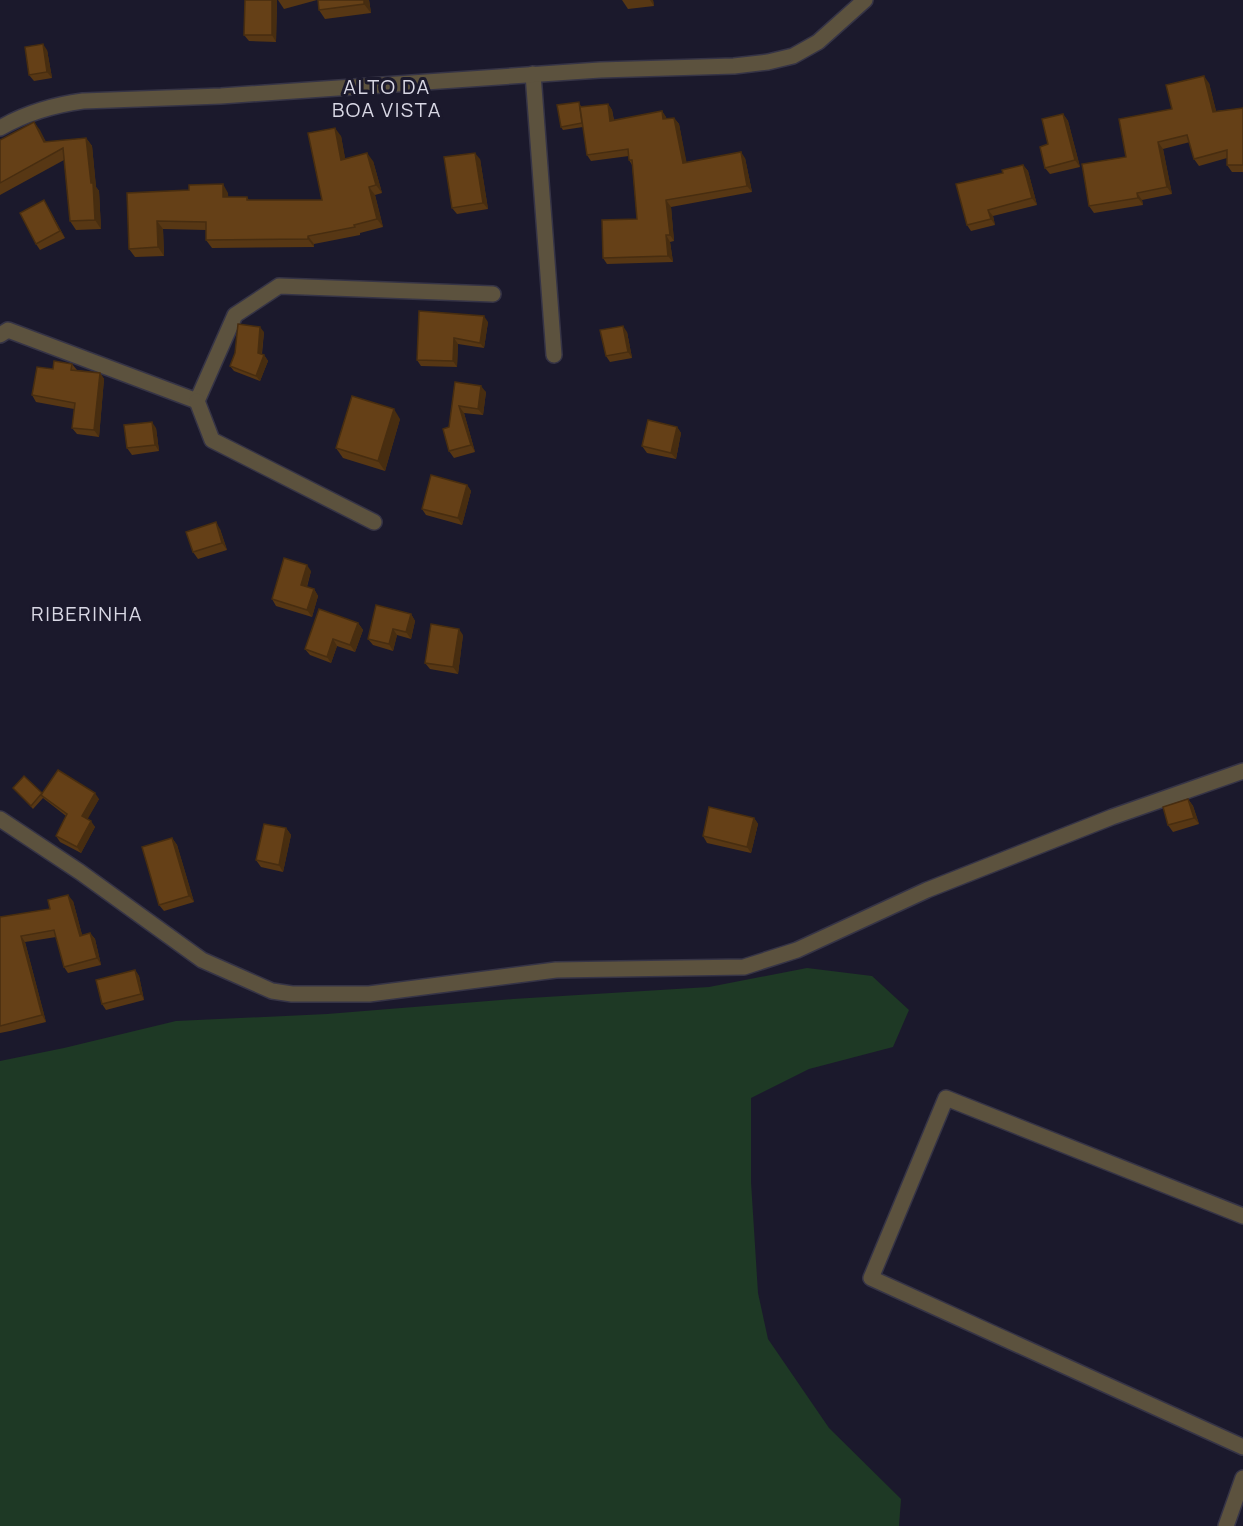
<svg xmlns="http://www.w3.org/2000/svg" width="1243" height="1526" font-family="Manrope,sans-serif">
  <rect width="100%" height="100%" fill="#1b192c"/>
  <path fill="#1e3925" d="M807,968l65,8 37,34 -16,37 -84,22 -58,29v84l7,111 10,46 61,89 72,71 -2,27h-899v-465l64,-13 112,-27 151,-7 186,-15 196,-12z"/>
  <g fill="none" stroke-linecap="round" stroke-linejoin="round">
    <defs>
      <g id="street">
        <path d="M533,74l21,281"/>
        <path d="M0,128c26,-15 53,-23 83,-27l138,-5 379,-26 134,-4 34,-4 25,-6 25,-14 47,-42"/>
        <path d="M0,335l8,-5 189,71 38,-86 44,-29 214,8"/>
        <path d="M197,401l15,39 162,82"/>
        <path d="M0,819l80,53 122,88 70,31 20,3h77l187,-24 188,-3 53,-17 130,-60 185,-73 131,-46"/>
        <path d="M1243,1216l-297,-118 -75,180 372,169"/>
        <path d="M1226,1526l17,-48"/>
      </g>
    </defs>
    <use href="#street" stroke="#363446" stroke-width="18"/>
    <use href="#street" stroke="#5c523e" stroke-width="15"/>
  </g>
  <g fill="#573714">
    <path d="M245,0h32l-1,42 -27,-1 -5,-6z"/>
    <path d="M278,0h39l-33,9z"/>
    <path d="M318,0h51l2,13 -46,6 -6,-9z"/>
    <path d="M622,0h31l1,6 -26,3z"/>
    <path d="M47,50l5,28 -18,3 -5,-6z"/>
    <path d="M1209,83l7,28 27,-3v64h-11l-5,-7v-7l-28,8 -5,-7 -4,-17 -27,7 9,45 -30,6 1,5 -49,8 -5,-7 37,-49 46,-48z"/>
    <path d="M608,104l4,6 2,10 48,-9 5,8 7,-1 5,6 7,38 59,-4 7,34 -81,15 3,34 -4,1 3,20 -66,2 -4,-6 34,-39 -5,-54 -3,-5v-4l-38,5 -4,-6 -4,-28 -20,3 -2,-3 20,-22v2z"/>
    <path d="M1063,114l5,7 12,46 -30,7 -5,-6 3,-24z"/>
    <path d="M34,122l12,20 40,-4 6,8 4,41 3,4 2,38 -25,1 -6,-9 -6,-61 -64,35v-55z"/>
    <path d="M341,136l4,23 28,2 9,32 -7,2 8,32 -23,6v2l-46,9v3l-102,1 -6,-8v-10l-43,-1 1,27 -29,1 -6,-8 -2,-56h101v4h19l2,3h73z"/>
    <path d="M480,159l8,50 -31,5 -5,-6z"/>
    <path d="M1023,165l5,6 9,34 -44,11 2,9 -24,6 -4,-6 36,-52z"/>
    <path d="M48,207l17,31 -25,12 -4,-6z"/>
    <path d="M419,311l69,11 -4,26 -26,-4 -1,23 -36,-1 -4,-6z"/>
    <path d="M264,332l-2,22 2,1 4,6 -8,20 -26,-10 -4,-5z"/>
    <path d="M627,332l5,26 -22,4 -4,-6z"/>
    <path d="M72,364l5,6 23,3 4,6 -5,58 -22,-3 -5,-6 2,-19 -38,-7 -4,-7 21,-26z"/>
    <path d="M455,382l31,10 -3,23 -19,-2 11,39 -21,6 -5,-7z"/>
    <path d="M400,419l-15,52 -42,-13 -7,-10z"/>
    <path d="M677,427l4,6 -5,26 -29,-6 -5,-7z"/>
    <path d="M156,428l3,23 -27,4 -5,-7z"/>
    <path d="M467,485l4,6 -9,34 -36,-10 -4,-6z"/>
    <path d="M220,529l7,21 -29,9 -5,-7z"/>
    <path d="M311,571l-4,16 7,2 4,7 -6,21 -36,-11 -4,-7z"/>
    <path d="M411,614l4,7 -4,18 -14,-4 -4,16 -20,-6 -5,-6z"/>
    <path d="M358,623l5,7 -8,22 -18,-6 -6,17 -21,-8 -5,-6z"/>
    <path d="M463,635l-5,39 -28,-5 -5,-6z"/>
    <path d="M13,788l29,5 57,6 -12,20 8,8 -14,26 -21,-11 -4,-6 10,-20 -23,-18 -10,11z"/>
    <path d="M1188,799l5,7 6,18 -26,8 -5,-7z"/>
    <path d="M754,818l4,6 -7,29 -44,-10 -4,-7z"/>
    <path d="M286,828l5,7 -8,37 -22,-5 -5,-7z"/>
    <path d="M172,838l5,7 17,57 -30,9 -5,-6z"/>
    <path d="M73,901l9,34 8,-2 5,6 6,26 -33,8 -4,-6 -8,-30 -31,5 21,80 -36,9 -10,2v-116l50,-8z"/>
    <path d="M135,970l4,6 5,24 -38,10 -4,-6z"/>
  </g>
  <g fill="#472d10">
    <path d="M272,0h5l-1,42 -4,-7z"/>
    <path d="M364,0h5l2,13 -7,-9z"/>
    <path d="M650,0h3l1,6z"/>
    <path d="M43,44l4,6 5,28 -5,-6z"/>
    <path d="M1204,76l5,7 9,36 -5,-7z"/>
    <path d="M608,104l4,6 3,18 -5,-7z"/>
    <path d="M662,111l4,6 1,8 -4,-6z"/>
    <path d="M1063,114l5,7 12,46 -5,-7z"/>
    <path d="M674,118l5,6 9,45 -5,-6z"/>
    <path d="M34,122l6,8 10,20 -6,-8z"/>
    <path d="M335,128l6,8 6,32 -6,-8z"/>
    <path d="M86,138l6,8 4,41 3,4 2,38 -6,-9z"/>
    <path d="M1158,142l5,7 9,45 -5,-7z"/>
    <path d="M741,152l4,6 7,34 -5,-6z"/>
    <path d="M367,153l6,8 9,32 -6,-8z"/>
    <path d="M475,153l5,6 8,50 -5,-6z"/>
    <path d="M1023,165l5,6 9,34 -5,-7z"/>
    <path d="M223,184l5,9 1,13 -6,-9z"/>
    <path d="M369,187l6,8 8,32 -6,-8z"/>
    <path d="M1137,193l5,7 1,5 -5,-7z"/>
    <path d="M44,200l4,7 17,31 -5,-7z"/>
    <path d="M666,200l5,7 3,34 -4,-6z"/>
    <path d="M988,210l5,6 2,9 -4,-6z"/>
    <path d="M157,221l6,8 1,27 -6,-9z"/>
    <path d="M666,235l4,7 3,20 -5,-6z"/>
    <path d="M308,236l6,8v3l-6,-8z"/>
    <path d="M484,316l4,6 -4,26 -4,-5z"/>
    <path d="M623,326l4,6 5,26 -4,-6z"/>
    <path d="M260,327l4,5 -3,26 -3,-5z"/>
    <path d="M454,338l4,6 -1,23 -4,-6z"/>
    <path d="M264,355l4,6 -8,20 -4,-5z"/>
    <path d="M100,373l4,6 -5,58 -5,-7z"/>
    <path d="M481,386l5,6 -3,23 -5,-6z"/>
    <path d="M459,406l5,7 11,39 -4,-7z"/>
    <path d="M394,409l6,10 -15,52 -7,-10z"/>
    <path d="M152,422l4,6 3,23 -4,-6z"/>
    <path d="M677,427l4,6 -5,26 -5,-6z"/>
    <path d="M467,485l4,6 -9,34 -4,-7z"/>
    <path d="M216,522l4,7 7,21 -5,-7z"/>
    <path d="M307,565l4,6 -6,21 -4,-7z"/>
    <path d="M314,589l4,7 -6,21 -5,-7z"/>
    <path d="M411,614l4,7 -4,18 -5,-7z"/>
    <path d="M358,623l5,7 -8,22 -5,-7z"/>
    <path d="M393,629l4,6 -4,16 -4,-7z"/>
    <path d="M459,629l4,6 -5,39 -5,-7z"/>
    <path d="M333,639l4,7 -6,17 -4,-6z"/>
    <path d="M95,793l4,6 -13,23 -4,-6z"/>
    <path d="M1188,799l5,7 6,18 -5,-6z"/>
    <path d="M754,818l4,6 -7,29 -4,-6z"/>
    <path d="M91,821l4,6 -14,26 -4,-6z"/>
    <path d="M286,828l5,7 -8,37 -4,-7z"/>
    <path d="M172,838l5,7 17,57 -5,-6z"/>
    <path d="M68,895l5,6 11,41 -4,-6z"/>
    <path d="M90,933l5,6 6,26 -4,-7z"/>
    <path d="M21,936l4,6 21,80 -4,-7z"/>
    <path d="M135,970l4,6 5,24 -3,-6z"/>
  </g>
  <g fill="#654017" stroke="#472d10" stroke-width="1.5">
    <path d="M245,0h27v35h-28z"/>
    <path d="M318,0h46v4l-45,6z"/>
    <path d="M43,44l4,28 -18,3 -4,-28z"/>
    <path d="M1204,76l9,36 30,-4v57h-16v-15l-33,9 -7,-24 -29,7 9,45 -30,6 1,5 -49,8 -7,-42 44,-7 -7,-38 53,-10 -6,-24z"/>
    <path d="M579,102l3,21 -21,4 -4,-22z"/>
    <path d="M608,104l2,17 52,-10 1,8 11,-1 9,45 58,-11 6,34 -81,14 4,35h-4l2,21 -65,2 -1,-38 35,-1 -5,-59h-3l-1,-11 -41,6 -7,-48z"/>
    <path d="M1063,114l12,46 -30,8 -5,-21 8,-3 -6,-25z"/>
    <path d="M34,122l10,20 42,-4 5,45h2l2,37 -25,1 -7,-73 -63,35v-43z"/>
    <path d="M335,128l6,32 26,-7 9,32 -7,2 8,32 -23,6 1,2 -47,9v3l-102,1v-18l-49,-1 1,26 -29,2 -2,-56 62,-3v-5l34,-1v13h24v3h75l-14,-67z"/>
    <path d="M475,153l8,50 -31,5 -8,-51z"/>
    <path d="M1023,165l9,33 -44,12 3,9 -24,6 -11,-41 47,-11 -1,-3z"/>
    <path d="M44,200l16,31 -24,13 -16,-31z"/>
    <path d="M419,311l65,5 -4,27 -26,-5 -1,23 -36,-1z"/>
    <path d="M238,324l22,3 -2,26 6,2 -8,21 -26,-10 5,-13z"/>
    <path d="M623,326l5,26 -22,4 -6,-26z"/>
    <path d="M54,361l18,3 -1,6 29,3 -6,57 -22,-2 3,-25 -43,-8 5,-28 16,2z"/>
    <path d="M455,382l26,4 -3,23 -19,-3 12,39 -22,6 -6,-22 6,-2z"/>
    <path d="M352,396l42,13 -16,52 -42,-13z"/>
    <path d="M648,420l29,7 -6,26 -29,-7z"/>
    <path d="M152,422l3,23 -28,3 -3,-23z"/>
    <path d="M431,475l36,10 -9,33 -36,-9z"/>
    <path d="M216,522l6,21 -29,9 -7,-20z"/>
    <path d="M284,558l23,7 -6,20 13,4 -7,21 -35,-11z"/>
    <path d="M376,605l35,9 -5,18 -13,-3 -4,15 -21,-5z"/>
    <path d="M319,609l39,14 -8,22 -17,-6 -6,18 -22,-8z"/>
    <path d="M431,624l28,5 -6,38 -28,-4z"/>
    <path d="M58,770l37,23 -13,23 9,5 -14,26 -21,-11 11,-22 -26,-19z"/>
    <path d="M24,776l18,17 -11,13 -18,-18z"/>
    <path d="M1188,799l6,19 -26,7 -5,-18z"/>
    <path d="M709,807l45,11 -7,29 -44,-11z"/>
    <path d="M264,824l22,4 -7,37 -23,-5z"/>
    <path d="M172,838l17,58 -30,9 -17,-58z"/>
    <path d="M68,895l12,41 10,-3 7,25 -33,9 -10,-37 -33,6 21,79 -42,11v-109l50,-8 -2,-9z"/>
    <path d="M135,970l6,24 -39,10 -6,-24z"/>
  </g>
  <g text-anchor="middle" stroke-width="6" stroke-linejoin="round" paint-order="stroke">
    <g font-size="20" letter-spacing="1.5" fill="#d9d8e5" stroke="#1b192c">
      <text x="387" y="94">ALTO DA<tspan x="387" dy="23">BOA VISTA</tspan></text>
      <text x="87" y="621">RIBERINHA</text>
    </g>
  </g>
</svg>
